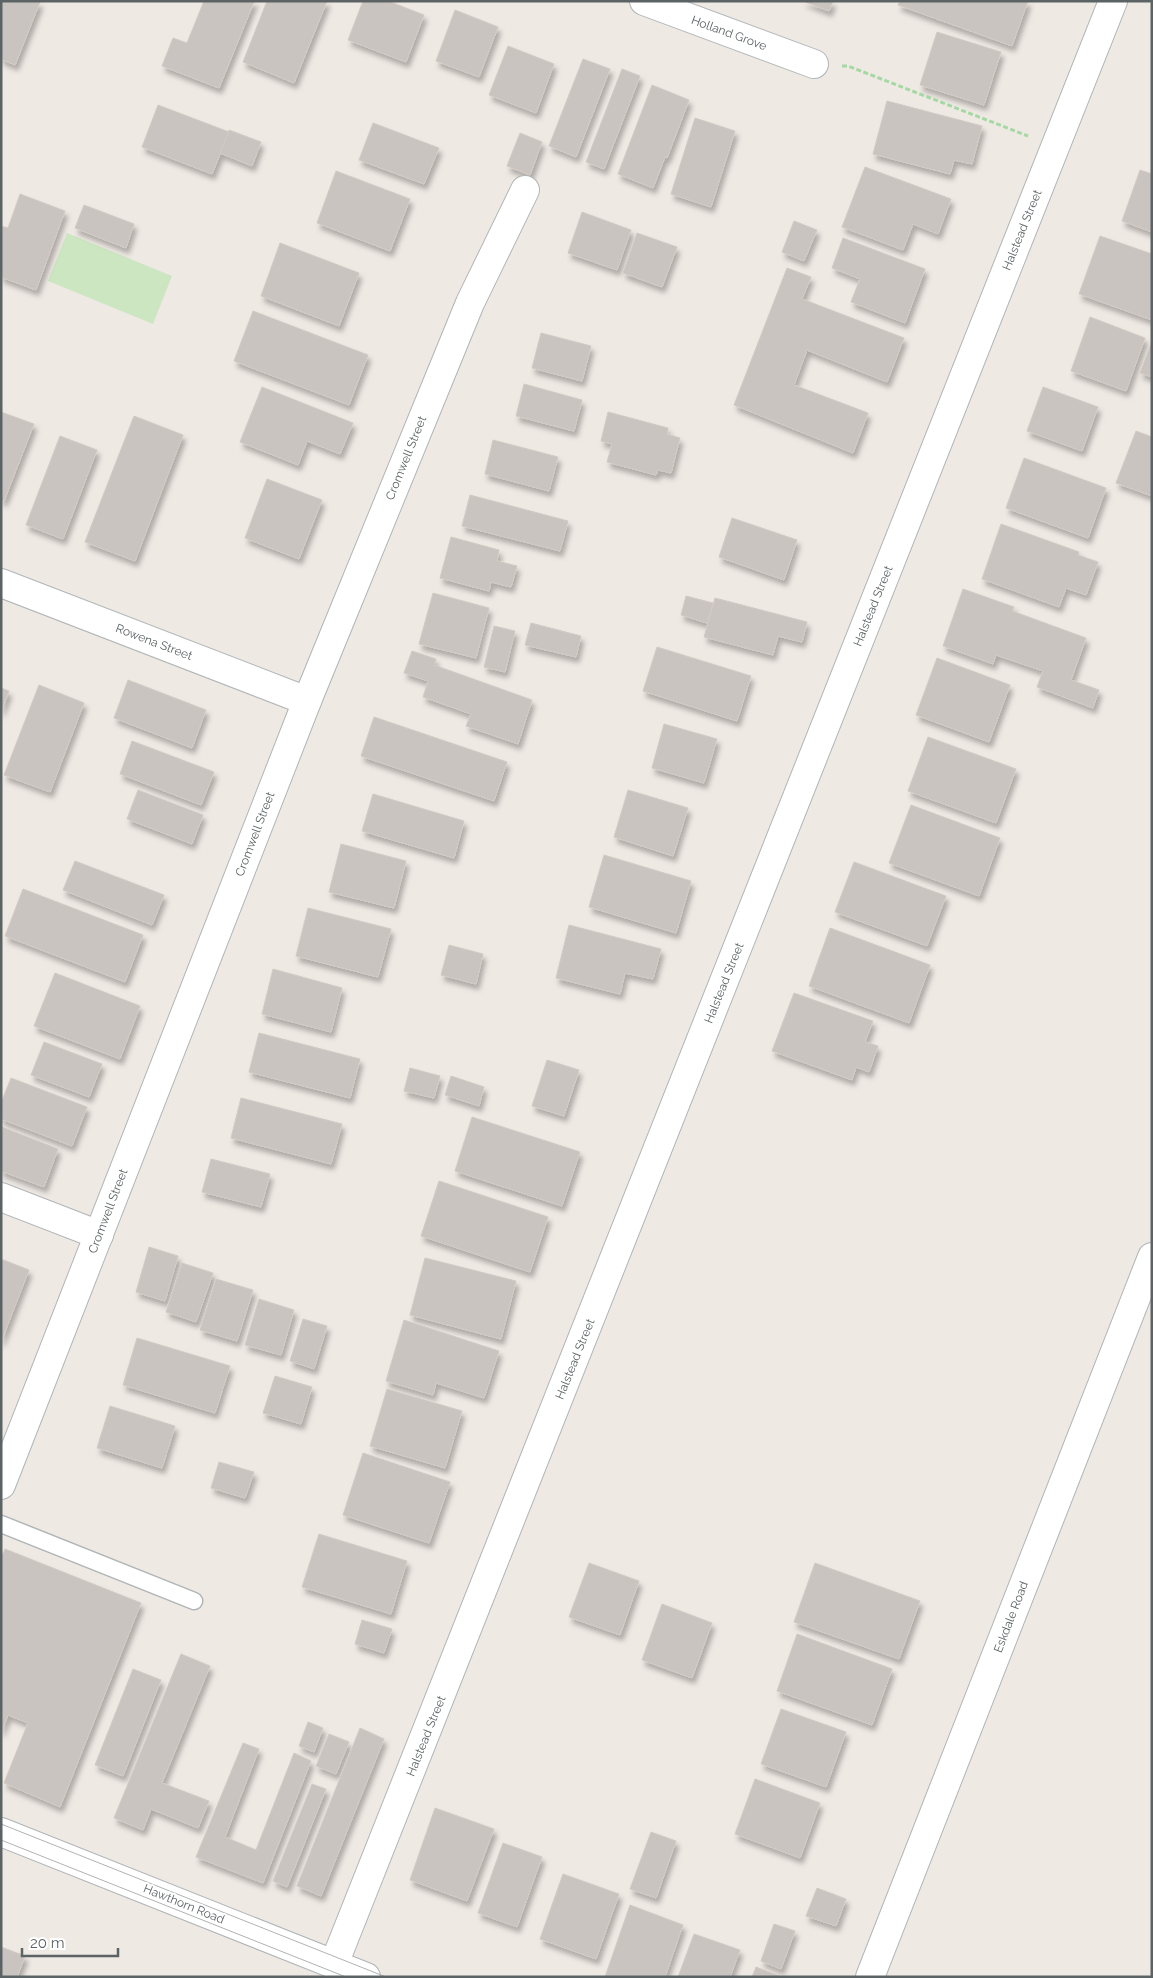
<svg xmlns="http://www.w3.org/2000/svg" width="1153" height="1978" font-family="Raleway,sans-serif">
  <defs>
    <filter id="shadow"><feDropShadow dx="3" dy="5.5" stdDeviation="2.5" flood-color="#0004"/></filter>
  </defs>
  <rect width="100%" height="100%" fill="#efe9e4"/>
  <path fill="#cce6c1" d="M67,233l105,43 -19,48 -105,-43z"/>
  <g fill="#cac4c1" stroke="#d3c9c3" filter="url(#shadow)">
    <path d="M1,1l39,1 -25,63 -14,-6z"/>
    <path d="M204,1h52l-2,1 -35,86 -57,-22 11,-28 14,5z"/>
    <path d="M267,1h60l-33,82 -51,-21z"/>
    <path d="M363,1h25l36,14 -18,47 -58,-22z"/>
    <path d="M803,1h30l-4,10z"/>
    <path d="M900,1h128l-16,45 -114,-41z"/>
    <path d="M455,10l43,17 -19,50 -43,-16z"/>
    <path d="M937,32l64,20 -17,53 -64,-20z"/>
    <path d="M508,46l46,18 -18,49 -47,-18z"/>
    <path d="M583,59l27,10 -34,88 -27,-11z"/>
    <path d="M622,69l18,7 -36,93 -18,-7z"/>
    <path d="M652,85l37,15 -22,58 -2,-1 -12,31 -35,-14z"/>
    <path d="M887,101l95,25 -10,38 -18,-4 -4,14 -77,-20z"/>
    <path d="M158,105l71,27 -17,42 -70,-27z"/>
    <path d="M695,118l40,13 -24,76 -40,-13z"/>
    <path d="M373,123l66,25 -15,36 -65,-24z"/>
    <path d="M229,130l32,12 -9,24 -32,-13z"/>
    <path d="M520,133l22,9 -12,33 -23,-9z"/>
    <path d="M865,167l86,32 -13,35 -25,-10 -10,26 -61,-23z"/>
    <path d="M1140,170l12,4v58l-30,-11z"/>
    <path d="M336,171l74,28 -20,52 -73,-28z"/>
    <path d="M20,194l45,17 -29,79 -35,-13v-51l7,2z"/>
    <path d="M84,205l50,19 -8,24 -51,-20z"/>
    <path d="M582,212l49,18 -14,40 -49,-17z"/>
    <path d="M794,221l23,9 -13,31 -22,-9z"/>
    <path d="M637,233l40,14 -15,40 -39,-14z"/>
    <path d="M1100,236l52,18v66l-73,-26z"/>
    <path d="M843,238l82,31 -20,54 -54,-21 9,-23 -28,-11z"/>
    <path d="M280,243l79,30 -20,53 -78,-30z"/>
    <path d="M787,268l24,9 -9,22 102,39 -17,44 -80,-32 -13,35 74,28 -15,40 -119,-48z"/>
    <path d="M253,311l115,44 -19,50 -115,-44z"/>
    <path d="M1090,317l55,21 -19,53 -55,-20z"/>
    <path d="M541,333l50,13 -9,35 -50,-13z"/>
    <path d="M1151,344l1,1v32l-12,-4z"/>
    <path d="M524,384l58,16 -8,31 -58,-15z"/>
    <path d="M262,387l91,36 -13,31 -33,-13 -9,24 -58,-23z"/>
    <path d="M1043,387l55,20 -16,44 -55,-20z"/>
    <path d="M1,412l33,12 -30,77 -3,-1z"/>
    <path d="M608,412l60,16 -1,6 13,4 -9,35 -13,-3 -2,5 -49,-13 5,-18 -11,-3z"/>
    <path d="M134,416l49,19 -48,126 -50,-19z"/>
    <path d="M1136,431l16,6v59l-36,-13z"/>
    <path d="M60,436l37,14 -34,89 -37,-14z"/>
    <path d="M493,440l65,17 -9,34 -64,-17z"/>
    <path d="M1024,458l82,30 -18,50 -82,-30z"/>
    <path d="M267,479l55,21 -23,59 -54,-21z"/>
    <path d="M470,495l98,26 -8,30 -98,-25z"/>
    <path d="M732,518l65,22 -13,40 -65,-23z"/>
    <path d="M1001,524l78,28 -1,3 20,7 -12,33 -20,-7 -7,19 -77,-28z"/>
    <path d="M451,537l48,13 -2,11 20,5 -6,21 -20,-5 -2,9 -49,-13z"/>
    <path d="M963,589l51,18 -2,4 74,27 -15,42 28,10 -6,18 -56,-21 6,-16 -47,-16 -3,9 -50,-18z"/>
    <path d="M433,593l56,15 -13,50 -57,-14z"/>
    <path d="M686,596l27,7 -6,20 -26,-8z"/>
    <path d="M715,598l92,24 -5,20 -24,-6 -5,19 -69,-18z"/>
    <path d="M531,623l50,13 -5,21 -51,-12z"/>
    <path d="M494,626l21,5 -10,41 -21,-5z"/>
    <path d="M657,647l94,29 -14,45 -94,-30z"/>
    <path d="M412,651l24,8 -2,6 98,35 -14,44 -52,-18 5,-12 -48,-17 5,-16 -24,-8z"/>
    <path d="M937,658l73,27 -21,57 -73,-27z"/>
    <path d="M128,680l78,30 -14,38 -78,-30z"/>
    <path d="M39,685l45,18 -34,89 -46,-17z"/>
    <path d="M1,688l8,3 -8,21z"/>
    <path d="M374,717l133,45 -13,39 -133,-45z"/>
    <path d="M664,724l53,15 -13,44 -52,-15z"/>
    <path d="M928,737l88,32 -20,54 -88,-32z"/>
    <path d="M132,741l82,31 -13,33 -81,-31z"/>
    <path d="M138,790l65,25 -11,29 -65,-25z"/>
    <path d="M628,790l60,18 -15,48 -59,-19z"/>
    <path d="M373,794l91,27 -10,37 -92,-27z"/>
    <path d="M911,805l89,33 -21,58 -90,-33z"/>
    <path d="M341,844l65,17 -12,47 -65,-16z"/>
    <path d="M604,855l87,26 -15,52 -87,-26z"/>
    <path d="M75,861l89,34 -12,30 -89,-35z"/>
    <path d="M854,862l92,34 -19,50 -92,-34z"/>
    <path d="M23,889l120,46 -18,47 -120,-46z"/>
    <path d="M308,908l83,21 -13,48 -82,-21z"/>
    <path d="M569,925l92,24 -8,30 -28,-6 -5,21 -64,-16z"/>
    <path d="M830,928l100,37 -21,58 -100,-37z"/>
    <path d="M449,945l34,9 -7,30 -35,-9z"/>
    <path d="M273,969l69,19 -11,44 -69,-18z"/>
    <path d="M55,973l85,33 -20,53 -86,-33z"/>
    <path d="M794,993l79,28 -8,21 13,4 -9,26 -13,-5 -4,13 -80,-29z"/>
    <path d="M259,1033l101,26 -10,39 -101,-26z"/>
    <path d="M44,1042l58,22 -13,33 -58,-22z"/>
    <path d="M547,1060l32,10 -15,46 -32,-10z"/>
    <path d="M410,1068l30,8 -6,22 -30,-7z"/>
    <path d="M451,1076l33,11 -5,19 -34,-11z"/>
    <path d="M11,1078l76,29 -15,39 -71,-27v-16z"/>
    <path d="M241,1098l101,26 -11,40 -100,-26z"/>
    <path d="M472,1117l108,35 -18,54 -107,-35z"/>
    <path d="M2,1127l56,22 -14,38 -43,-16z"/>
    <path d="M211,1159l59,15 -9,33 -59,-15z"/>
    <path d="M439,1181l109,36 -18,55 -109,-36z"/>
    <path d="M149,1247l29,9 -13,45 -29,-9z"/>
    <path d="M425,1258l91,23 -15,58 -91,-24z"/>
    <path d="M1,1259l28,11 -28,72z"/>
    <path d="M182,1263l31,10 -17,49 -30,-10z"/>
    <path d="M216,1279l37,11 -16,51 -37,-11z"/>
    <path d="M259,1299l35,11 -13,45 -36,-10z"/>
    <path d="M303,1319l24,7 -13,43 -24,-8z"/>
    <path d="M404,1320l95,31 -15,47 -48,-15 -3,12 -47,-14z"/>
    <path d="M137,1338l93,28 -15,47 -92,-28z"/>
    <path d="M275,1376l37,11 -11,37 -38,-11z"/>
    <path d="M387,1389l75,22 -17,57 -75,-22z"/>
    <path d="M110,1406l65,20 -13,42 -65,-20z"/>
    <path d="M363,1453l87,29 -21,61 -86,-28z"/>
    <path d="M219,1462l35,10 -9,26 -34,-10z"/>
    <path d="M319,1534l88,27 -16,53 -89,-27z"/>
    <path d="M5,1549l136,54 -81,204 -56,-24 24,-60 -20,-8 -7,17v-174z"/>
    <path d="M589,1563l50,18 -19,54 -51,-18z"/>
    <path d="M815,1563l105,38 -21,58 -105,-37z"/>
    <path d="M662,1604l50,19 -20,55 -50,-18z"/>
    <path d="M362,1620l30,9 -8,24 -29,-9z"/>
    <path d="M797,1634l95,35 -20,56 -95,-34z"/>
    <path d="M181,1654l29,12 -48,117 47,18 -11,27 -47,-19 -8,21 -29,-12z"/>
    <path d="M133,1669l28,11 -38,96 -28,-11z"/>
    <path d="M781,1709l65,23 -20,55 -65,-23z"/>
    <path d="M308,1722l15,6 -9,24 -15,-6z"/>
    <path d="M360,1728l24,11 -63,157 -24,-10z"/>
    <path d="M329,1734l20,8 -13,32 -20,-8z"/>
    <path d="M243,1743l16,6 -34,88 31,13 38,-97 17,8 -48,122 -67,-26z"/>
    <path d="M755,1779l65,24 -20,55 -65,-24z"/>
    <path d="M312,1784l14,5 -39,98 -14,-6z"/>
    <path d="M435,1808l59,21 -27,72 -57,-21z"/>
    <path d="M651,1832l25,9 -20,57 -26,-9z"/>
    <path d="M503,1843l39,14 -25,70 -39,-14z"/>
    <path d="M563,1874l56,20 -23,65 -56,-20z"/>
    <path d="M817,1888l29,11 -10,27 -30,-10z"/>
    <path d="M630,1905l53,20 -18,52h-60z"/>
    <path d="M774,1924l21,7 -14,38 -20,-8z"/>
    <path d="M694,1934l46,16 -10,27h-52z"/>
    <path d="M1,1947l24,9 -8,21h-16z"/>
    <path d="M756,1967l26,10h-30z"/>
  </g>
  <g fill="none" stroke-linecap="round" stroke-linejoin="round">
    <defs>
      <path id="service" d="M1,1524l193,77"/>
      <g id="minor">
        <path d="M644,1l170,63"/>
        <path d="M1,583l306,118"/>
        <path d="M1,1197l98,38"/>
        <path d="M1,1485l306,-784 163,-398 55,-113"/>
        <path d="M334,1964l779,-1963"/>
        <path d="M870,1977l282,-720"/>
      </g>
      <path id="secondary" d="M1,1832l365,145"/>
    </defs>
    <use href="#service" stroke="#b0b5b7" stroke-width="19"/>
    <use href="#minor" stroke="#b0b5b7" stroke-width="30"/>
    <use href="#secondary" stroke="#afb4b7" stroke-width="30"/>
    <path stroke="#a6d8a4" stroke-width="3" stroke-dasharray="5 2.5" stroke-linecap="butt" d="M842,66h6l180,70"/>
    <use href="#service" stroke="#fff" stroke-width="16"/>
    <use href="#minor" stroke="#fff" stroke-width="28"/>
    <use href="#secondary" stroke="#fff" stroke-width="28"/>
    <g stroke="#b1b2b3" stroke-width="1">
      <path d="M1,1824l385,153"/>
      <path d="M1,1840l345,137"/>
    </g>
  </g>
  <g text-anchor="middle" stroke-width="4" stroke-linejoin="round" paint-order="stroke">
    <g font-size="12" fill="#5c6365" stroke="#fff">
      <text transform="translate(729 33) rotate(20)" y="4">Holland Grove</text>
      <text transform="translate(1022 230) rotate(-68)" y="4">Halstead Street</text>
      <text transform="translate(406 458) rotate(-68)" y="4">Cromwell Street</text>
      <text transform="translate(873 606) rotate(-68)" y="4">Halstead Street</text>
      <text transform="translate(154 642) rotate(21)" y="4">Rowena Street</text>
      <text transform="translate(255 834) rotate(-69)" y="4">Cromwell Street</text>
      <text transform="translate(724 983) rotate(-68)" y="4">Halstead Street</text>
      <text transform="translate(108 1211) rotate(-69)" y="4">Cromwell Street</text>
      <text transform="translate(575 1359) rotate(-68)" y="4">Halstead Street</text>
      <text transform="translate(1011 1617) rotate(-69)" y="4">Eskdale Road</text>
      <text transform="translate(426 1736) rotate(-68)" y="4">Halstead Street</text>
      <text transform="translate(184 1904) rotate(22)" y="4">Hawthorn Road</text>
    </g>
  </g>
  <rect width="1153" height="1978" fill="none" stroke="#5c6365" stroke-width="5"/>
  <path d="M22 1948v8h96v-8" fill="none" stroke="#5c6365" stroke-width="2.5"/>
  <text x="30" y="1948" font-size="15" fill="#5c6365" stroke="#ffffff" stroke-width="4" paint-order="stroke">20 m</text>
</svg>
